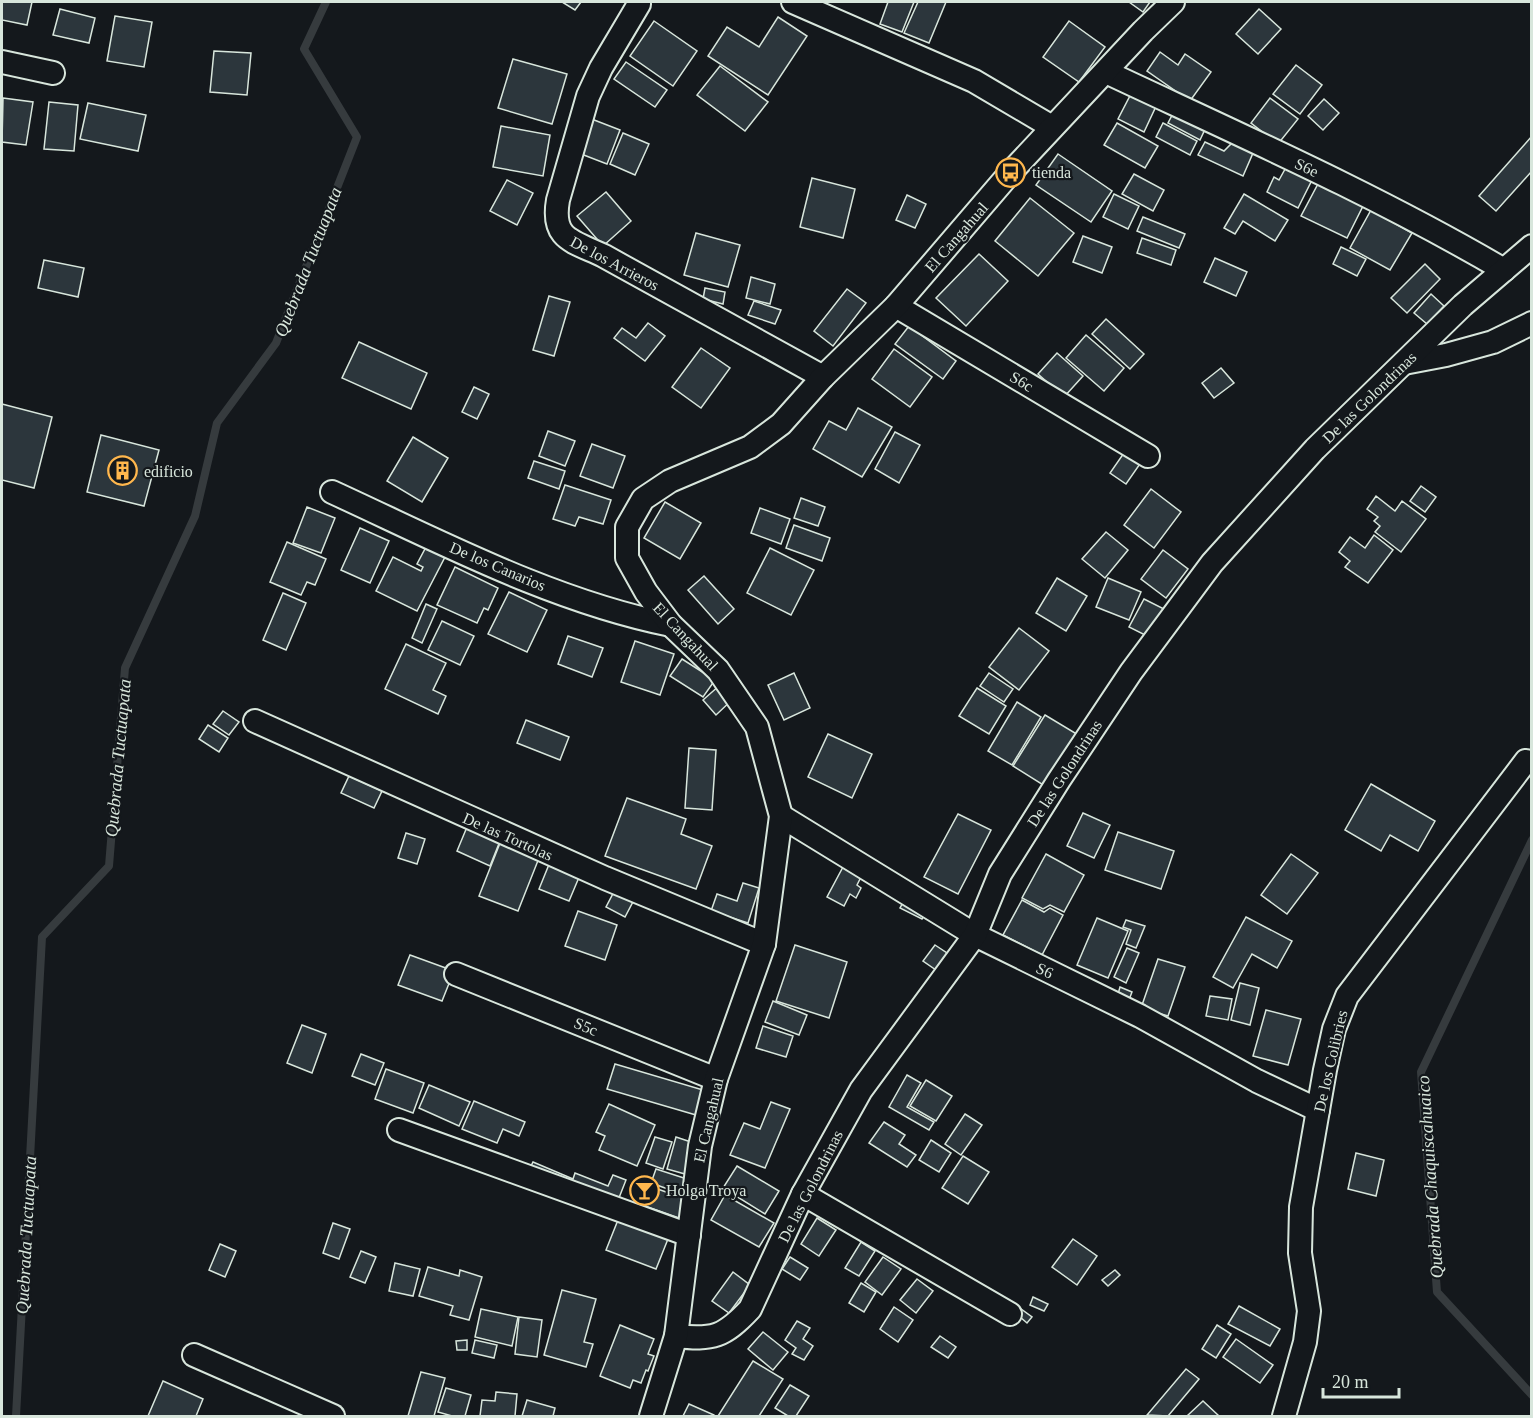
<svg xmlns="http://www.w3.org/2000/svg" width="1533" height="1418" font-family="'Times New Roman',serif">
  <rect width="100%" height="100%" fill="#14181c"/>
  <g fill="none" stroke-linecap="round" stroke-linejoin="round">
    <g stroke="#363b3e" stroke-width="8">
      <path d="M1532,840l-111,232 16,220 95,103"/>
      <path d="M16,1416l26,-479 67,-71 16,-198 70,-152 22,-93 59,-80 81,-206 -53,-88 22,-47"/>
    </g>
  </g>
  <g fill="#2c363c" stroke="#d8e6dc" stroke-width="1.5">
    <path d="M2,2h30l-5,23 -25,-5z"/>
    <path d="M562,2h19l-6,8z"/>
    <path d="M888,2h26l-12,30 -22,-8z"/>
    <path d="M918,2h28l-17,41 -25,-10z"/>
    <path d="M1129,2h21l-7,10z"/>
    <path d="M60,9l35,9 -6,25 -36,-8z"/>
    <path d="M1259,9l22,20 -23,25 -22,-20z"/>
    <path d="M115,16l37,6 -8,45 -37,-6z"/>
    <path d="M778,17l29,19 -39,59 -60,-39 19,-29 32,20z"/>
    <path d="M654,21l43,30 -24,35 -43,-30z"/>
    <path d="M1069,21l36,26 -26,35 -36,-25z"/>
    <path d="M214,51l37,2 -4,42 -37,-3z"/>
    <path d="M1160,52l18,13 7,-11 26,18 -21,29 -43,-30z"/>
    <path d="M513,59l54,15 -15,50 -54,-16z"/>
    <path d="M626,62l41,28 -12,17 -41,-28z"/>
    <path d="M1296,65l26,20 -22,29 -27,-20z"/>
    <path d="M720,66l48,36 -23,29 -48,-36z"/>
    <path d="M1133,90l25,12 -14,30 -26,-13z"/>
    <path d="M3,98l30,4 -7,43 -24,-3z"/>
    <path d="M1270,98l28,21 -20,25 -27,-21z"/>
    <path d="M1324,99l15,14 -16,17 -15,-14z"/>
    <path d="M49,102l29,3 -4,46 -30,-2z"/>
    <path d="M88,103l58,12 -8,36 -58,-12z"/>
    <path d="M1176,108l31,17 -7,15 -32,-17z"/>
    <path d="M589,118l31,12 -13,34 -31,-12z"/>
    <path d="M1117,123l41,23 -13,22 -41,-23z"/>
    <path d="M1163,123l34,18 -7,14 -34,-18z"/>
    <path d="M501,126l49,9 -7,41 -50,-9z"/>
    <path d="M623,133l26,11 -14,31 -25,-11z"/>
    <path d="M1532,136v35l-36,40 -17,-15z"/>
    <path d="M1205,142l19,9 8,-8 21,10 -10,23 -45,-21z"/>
    <path d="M1058,154l54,37 -21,31 -55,-37z"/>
    <path d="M1289,162l25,14 -16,32 -31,-16 7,-15 5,3z"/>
    <path d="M1134,174l30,16 -11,21 -31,-17z"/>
    <path d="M812,178l43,11 -12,49 -43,-11z"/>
    <path d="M507,180l26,13 -16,32 -27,-14z"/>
    <path d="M1319,182l45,22 -17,34 -46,-22z"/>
    <path d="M606,192l25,29 -28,25 -26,-30z"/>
    <path d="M1114,194l25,12 -11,23 -25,-12z"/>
    <path d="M1244,194l44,26 -13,21 -32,-20 -8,13 -11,-6z"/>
    <path d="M907,195l19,9 -11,24 -19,-8z"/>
    <path d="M1030,198l44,35 -36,43 -43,-35z"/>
    <path d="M1371,210l41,23 -22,37 -40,-22z"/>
    <path d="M1143,217l42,17 -6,14 -42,-17z"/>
    <path d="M696,233l44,12 -12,42 -44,-12z"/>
    <path d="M1083,236l29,11 -10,26 -29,-11z"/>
    <path d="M1142,238l34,12 -5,15 -34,-12z"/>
    <path d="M1341,247l25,12 -9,17 -24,-12z"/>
    <path d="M979,254l29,27 -42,45 -30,-28z"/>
    <path d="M1215,258l32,14 -11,24 -32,-14z"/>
    <path d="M44,260l40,8 -6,29 -40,-9z"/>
    <path d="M1425,264l15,15 -33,34 -16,-15z"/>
    <path d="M751,277l24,7 -5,20 -24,-6z"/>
    <path d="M705,288l20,4 -2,12 -20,-5z"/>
    <path d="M847,289l19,14 -33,43 -19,-15z"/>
    <path d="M1431,294l13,12 -17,18 -13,-11z"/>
    <path d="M549,296l21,6 -16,54 -21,-6z"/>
    <path d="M754,301l27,9 -6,14 -27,-9z"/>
    <path d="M1106,319l38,35 -14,15 -38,-35z"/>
    <path d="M648,323l17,13 -20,25 -31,-23 8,-10 14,10z"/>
    <path d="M909,326l47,35 -13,18 -48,-35z"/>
    <path d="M1086,335l38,33 -20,23 -38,-33z"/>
    <path d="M359,342l68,31 -16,36 -69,-31z"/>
    <path d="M701,348l29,20 -29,40 -29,-21z"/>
    <path d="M894,349l38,28 -22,30 -38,-28z"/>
    <path d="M1057,353l26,23 -19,21 -26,-23z"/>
    <path d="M1221,368l13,15 -20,15 -12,-15z"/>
    <path d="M474,387l15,7 -12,25 -15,-7z"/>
    <path d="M2,404l50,13 -18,71 -32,-8z"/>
    <path d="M858,408l34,19 -30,50 -49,-28 16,-28 17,9z"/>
    <path d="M548,431l27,10 -10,25 -26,-10z"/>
    <path d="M895,432l25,13 -21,38 -24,-14z"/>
    <path d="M101,435l58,15 -15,56 -57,-14z"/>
    <path d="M413,437l35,21 -26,44 -35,-21z"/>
    <path d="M592,444l33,12 -12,32 -33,-12z"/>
    <path d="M1126,450l16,11 -16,23 -16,-11z"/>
    <path d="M534,461l31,10 -6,18 -31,-11z"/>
    <path d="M565,485l46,15 -8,24 -24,-7 -4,9 -22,-7z"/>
    <path d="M1421,486l15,11 -11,15 -15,-11z"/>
    <path d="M1151,489l30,23 -27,36 -30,-23z"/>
    <path d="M1376,496l19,15 7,-10 24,18 -25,33 -26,-20 5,-6 -6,-5 4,-4 -11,-8z"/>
    <path d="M801,498l24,9 -7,19 -24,-8z"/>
    <path d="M665,502l36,21 -21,36 -36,-21z"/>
    <path d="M307,507l28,11 -14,35 -28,-10z"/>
    <path d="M760,508l30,11 -9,25 -30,-11z"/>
    <path d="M794,525l36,13 -8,23 -36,-13z"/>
    <path d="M360,528l29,13 -19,42 -29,-13z"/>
    <path d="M1106,532l22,18 -23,28 -23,-19z"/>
    <path d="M1374,535l19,15 -25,33 -23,-16 5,-6 -11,-9 11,-15 15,11z"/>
    <path d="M287,542l39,17 -11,26 -8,-3 -6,13 -31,-13z"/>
    <path d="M426,547l19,10 -28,54 -41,-20 17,-34 28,14 2,-4 -6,-3z"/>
    <path d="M770,548l44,22 -23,45 -44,-22z"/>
    <path d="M1163,550l25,19 -22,29 -25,-19z"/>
    <path d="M455,567l43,21 -10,22 -4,-2 -7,15 -40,-18z"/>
    <path d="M704,576l30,33 -16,15 -30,-34z"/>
    <path d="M1057,578l30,18 -21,35 -30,-18z"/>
    <path d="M1108,578l33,14 -12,28 -33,-13z"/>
    <path d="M509,592l38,18 -20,42 -39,-18z"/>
    <path d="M283,593l23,10 -20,47 -23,-10z"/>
    <path d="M1144,599l22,11 -15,28 -22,-11z"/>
    <path d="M426,604l11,5 -15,34 -10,-5z"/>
    <path d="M442,621l32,15 -14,29 -32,-15z"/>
    <path d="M1019,628l30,23 -30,39 -30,-23z"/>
    <path d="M568,636l35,12 -11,29 -34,-13z"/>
    <path d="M635,641l39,13 -14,41 -39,-13z"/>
    <path d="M406,644l40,19 -13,27 13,6 -8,18 -53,-25z"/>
    <path d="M682,659l33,21 -12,17 -33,-21z"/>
    <path d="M794,673l16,35 -26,12 -16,-35z"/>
    <path d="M989,673l24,16 -9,13 -24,-16z"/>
    <path d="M720,685l13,14 -17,16 -13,-15z"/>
    <path d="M977,688l29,18 -17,28 -30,-18z"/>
    <path d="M1017,702l24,15 -29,48 -24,-14z"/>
    <path d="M223,711l16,11 -10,13 -16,-11z"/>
    <path d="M1045,715l35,21 -32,52 -35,-22z"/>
    <path d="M526,720l43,17 -9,23 -43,-17z"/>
    <path d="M208,725l20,13 -9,14 -20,-13z"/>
    <path d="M828,734l44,20 -20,44 -44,-21z"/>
    <path d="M689,748l27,2 -4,60 -27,-2z"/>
    <path d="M349,776l33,15 -8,17 -33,-15z"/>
    <path d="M1371,784l64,37 -17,30 -28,-16 -9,16 -36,-21z"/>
    <path d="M627,798l59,21 -5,15 31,12 -16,43 -91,-33z"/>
    <path d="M1083,813l27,12 -16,33 -27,-12z"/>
    <path d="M958,814l33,16 -33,64 -34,-17z"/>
    <path d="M467,827l33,14 -10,25 -33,-15z"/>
    <path d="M1118,832l56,19 -13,38 -56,-19z"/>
    <path d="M406,833l19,6 -8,25 -19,-6z"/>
    <path d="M502,838l39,15 -23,58 -39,-15z"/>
    <path d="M1046,854l38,21 -20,37 -14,-7 -7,4 -21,-11z"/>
    <path d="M1291,854l27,19 -31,41 -26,-19z"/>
    <path d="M550,862l30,13 -11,26 -30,-12z"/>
    <path d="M843,867l18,10 -4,8 4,3 -5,10 -6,-4 -6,12 -17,-9z"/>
    <path d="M743,883l16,5 -11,35 -37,-12 6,-17 20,7z"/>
    <path d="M617,886l19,10 -11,21 -19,-10z"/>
    <path d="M905,899l22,11 -5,9 -22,-11z"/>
    <path d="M1022,900l22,12 6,-4 13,7 -21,40 -39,-20z"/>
    <path d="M578,911l39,14 -12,35 -40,-14z"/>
    <path d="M1246,917l46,24 -15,27 -25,-14 -19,34 -20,-11z"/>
    <path d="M1097,918l31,13 -20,47 -31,-13z"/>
    <path d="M1126,920l19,6 -9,22 -10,-4 5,-14 -8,-3z"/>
    <path d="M795,945l52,17 -18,56 -53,-17z"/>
    <path d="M935,945l12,8 -11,17 -13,-9z"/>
    <path d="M1127,948l12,5 -13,30 -12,-6z"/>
    <path d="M410,955l44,16 -12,30 -44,-16z"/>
    <path d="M1158,959l27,8 -17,49 -27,-8z"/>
    <path d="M1240,983l19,5 -9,37 -19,-5z"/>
    <path d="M1120,987l12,5 -5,13 -9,-11z"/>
    <path d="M1210,996l22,3 -4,21 -22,-4z"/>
    <path d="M773,1001l34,14 -8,20 -34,-13z"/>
    <path d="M1266,1010l35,9 -13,46 -35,-9z"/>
    <path d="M302,1025l24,9 -14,39 -25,-10z"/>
    <path d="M763,1026l30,10 -7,21 -30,-9z"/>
    <path d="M361,1054l23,9 -9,22 -23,-9z"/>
    <path d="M615,1064l88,26 -7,25 -89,-26z"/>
    <path d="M386,1069l38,14 -11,30 -38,-14z"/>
    <path d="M907,1075l14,8 -14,24 27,15 -5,8 -40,-23z"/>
    <path d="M926,1080l26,16 -16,25 -26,-15z"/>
    <path d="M429,1085l41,17 -11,24 -40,-18z"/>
    <path d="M474,1101l51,21 -6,14 -16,-7 -6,14 -35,-14z"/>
    <path d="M771,1102l19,7 -25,59 -35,-13 14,-32 16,6z"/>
    <path d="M609,1104l46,21 -18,41 -38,-16 6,-14 -9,-4z"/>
    <path d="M965,1114l17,11 -21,30 -16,-11z"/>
    <path d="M884,1122l21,13 -6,9 17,11 -9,12 -38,-24z"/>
    <path d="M655,1137l17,5 -9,27 -17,-6z"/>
    <path d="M676,1137l18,6 -9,31 -18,-5z"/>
    <path d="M931,1140l20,13 -12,19 -20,-12z"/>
    <path d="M1356,1153l28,7 -8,36 -28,-7z"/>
    <path d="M963,1156l26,16 -21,32 -26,-16z"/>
    <path d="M533,1162l40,17 2,-6 33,13 5,-11 13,5 -11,28 -87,-36z"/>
    <path d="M737,1166l42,25 -14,23 -42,-26z"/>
    <path d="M656,1169l31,10 -5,15 -31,-11z"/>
    <path d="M649,1186l37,13 -7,19 -37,-13z"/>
    <path d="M725,1195l49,28 -15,24 -48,-27z"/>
    <path d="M817,1218l19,12 -17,26 -18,-12z"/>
    <path d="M618,1220l50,19 -12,30 -50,-19z"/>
    <path d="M333,1223l17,6 -11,30 -16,-6z"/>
    <path d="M1073,1239l24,17 -20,29 -25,-18z"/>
    <path d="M861,1242l14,9 -16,25 -14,-8z"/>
    <path d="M220,1244l16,7 -11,26 -16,-7z"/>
    <path d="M361,1251l15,6 -11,26 -15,-6z"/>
    <path d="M790,1257l18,11 -8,12 -18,-11z"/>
    <path d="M883,1257l18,12 -19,26 -17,-13z"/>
    <path d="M395,1263l25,6 -7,27 -24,-5z"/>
    <path d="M428,1267l31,9 1,-6 22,7 -13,43 -19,-5 3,-9 -34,-10z"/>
    <path d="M1115,1270l5,5 -12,11 -6,-6z"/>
    <path d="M733,1272l17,13 -21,28 -17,-12z"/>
    <path d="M917,1279l16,12 -17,22 -16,-13z"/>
    <path d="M861,1283l15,9 -12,20 -15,-9z"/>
    <path d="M562,1290l34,9 -12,43 9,2 -7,23 -42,-12z"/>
    <path d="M1033,1297l15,7 -4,7 -14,-6z"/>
    <path d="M1017,1306l15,11 -5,6 -14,-12z"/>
    <path d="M1239,1306l41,23 -10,17 -42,-22z"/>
    <path d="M894,1307l19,13 -15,22 -18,-13z"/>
    <path d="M481,1309l37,8 -6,29 -37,-9z"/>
    <path d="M519,1317l23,3 -5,37 -22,-3z"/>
    <path d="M797,1321l13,7 -7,11 10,7 -9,14 -12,-6 4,-6 -11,-8z"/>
    <path d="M620,1325l34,14 -6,15 6,2 -6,15 -2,-1 -5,13 -8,-3 -3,8 -30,-12z"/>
    <path d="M1217,1325l14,9 -15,24 -14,-9z"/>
    <path d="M763,1332l25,20 -15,18 -25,-21z"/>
    <path d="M940,1336l16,11 -8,11 -17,-11z"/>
    <path d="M1236,1339l37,26 -13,18 -37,-26z"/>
    <path d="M467,1340v10h-10l-1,-9z"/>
    <path d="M475,1340l22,5 -3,13 -22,-5z"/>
    <path d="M753,1361l30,18 -24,37h-41z"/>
    <path d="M1186,1369l13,10 -31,37 -21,-1z"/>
    <path d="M421,1372l24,6 -11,38h-26z"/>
    <path d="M163,1381l40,18 -7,17h-48z"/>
    <path d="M790,1385l19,11 -13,20h-8l-13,-8z"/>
    <path d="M446,1388l25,7 -6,21h-13l-14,-4z"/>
    <path d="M496,1392l21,2 -2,22h-35l2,-16 13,1z"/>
    <path d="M527,1400l28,8 -2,8h-31z"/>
    <path d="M1203,1401l16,15h-32z"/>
    <path d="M689,1404l25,11v1h-31z"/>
  </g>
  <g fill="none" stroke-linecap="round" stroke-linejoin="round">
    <defs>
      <g id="minor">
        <path d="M793,2l181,79 78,46"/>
        <path d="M639,4l-38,64 -13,28 -30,104c-7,40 15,41 46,56l219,121"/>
        <path d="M2,62l51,11"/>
        <path d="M1106,72c134,63 270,123 398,198"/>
        <path d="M896,306l252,150"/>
        <path d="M1404,363l42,-8 47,-13 39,-19"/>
        <path d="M332,492c109,50 220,109 339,133"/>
        <path d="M255,721l350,157 159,66"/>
        <path d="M781,816l194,119 165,81 117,65 61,29"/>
        <path d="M456,974l260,105"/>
        <path d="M399,1130l290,105"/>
        <path d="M803,1194l207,120"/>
        <path d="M676,1336c37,4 48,1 74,-27l53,-115 58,-104 114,-155 25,-61 59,-94 72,-108 81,-109 103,-114 148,-144 69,-59"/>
        <path d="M194,1355l139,61"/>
        <path d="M651,1416l25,-80 24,-190 16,-67 48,-135 17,-128 -24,-89 -39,-57 -47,-45 -25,-33 -19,-34v-31l16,-28 27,-18 80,-34 31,-23 42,-47 73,-71 115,-134 132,-141 30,-29"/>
        <path d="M1284,1416l21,-74 4,-31 -9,-58 1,-46 24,-137 9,-41 13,-33 179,-235"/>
      </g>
    </defs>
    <use href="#minor" stroke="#d8e6dc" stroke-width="26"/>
    <use href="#minor" stroke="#14181c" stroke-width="22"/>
  </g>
  <defs>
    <symbol id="bus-ring" viewBox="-11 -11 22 22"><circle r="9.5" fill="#14181c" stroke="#ffb74d" stroke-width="1.5"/><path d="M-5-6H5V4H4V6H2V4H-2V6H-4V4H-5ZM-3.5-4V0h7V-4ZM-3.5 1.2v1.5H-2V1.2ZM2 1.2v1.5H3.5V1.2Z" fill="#ffb74d"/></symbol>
    <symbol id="building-ring" viewBox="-11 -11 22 22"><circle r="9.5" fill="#14181c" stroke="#ffb74d" stroke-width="1.5"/><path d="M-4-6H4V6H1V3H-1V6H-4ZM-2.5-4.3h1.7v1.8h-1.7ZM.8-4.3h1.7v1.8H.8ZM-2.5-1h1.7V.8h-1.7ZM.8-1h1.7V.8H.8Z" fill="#ffb74d"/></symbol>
    <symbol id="bar-ring" viewBox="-11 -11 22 22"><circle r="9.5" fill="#14181c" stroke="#ffb74d" stroke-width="1.5"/><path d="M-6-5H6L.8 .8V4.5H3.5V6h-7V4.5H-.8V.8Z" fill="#ffb74d"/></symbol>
  </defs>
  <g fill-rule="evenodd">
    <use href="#bus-ring" x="994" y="156" width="33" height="33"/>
    <use href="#building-ring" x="106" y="454" width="33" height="33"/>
    <use href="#bar-ring" x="628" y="1174" width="33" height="33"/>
  </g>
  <g text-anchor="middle" stroke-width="4.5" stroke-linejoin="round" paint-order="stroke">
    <g font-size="16" fill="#d8e6dc" stroke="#14181c">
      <text transform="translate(1307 167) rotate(26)" y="6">S6e</text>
      <text transform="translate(956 237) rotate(-49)" y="6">El Cangahual</text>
      <text transform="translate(615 263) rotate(28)" y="6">De los Arrieros</text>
      <text transform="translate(1022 381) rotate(31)" y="6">S6c</text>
      <text transform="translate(1369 397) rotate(-44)" y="6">De las Golondrinas</text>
      <text transform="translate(498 566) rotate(23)" y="6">De los Canarios</text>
      <text transform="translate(686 636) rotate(47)" y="6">El Cangahual</text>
      <text transform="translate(1064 773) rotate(-57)" y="6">De las Golondrinas</text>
      <text transform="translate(508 836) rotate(24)" y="6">De las Tortolas</text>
      <text transform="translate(1045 970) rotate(26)" y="6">S6</text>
      <text transform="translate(586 1026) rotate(22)" y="6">S5c</text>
      <text transform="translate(1330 1061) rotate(-77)" y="6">De los Colibries</text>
      <text transform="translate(708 1120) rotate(-77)" y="6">El Cangahual</text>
      <text transform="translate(810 1186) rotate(-63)" y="6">De las Golondrinas</text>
    </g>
    <g font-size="16" fill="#d8e6dc" stroke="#14181c" text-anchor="start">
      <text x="1032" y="178">tienda</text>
      <text x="144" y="477">edificio</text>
      <text x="666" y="1196">Holga Troya</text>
    </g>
    <g font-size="18" font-style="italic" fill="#d8e6dc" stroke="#14181c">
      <text transform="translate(308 262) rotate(-69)" y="6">Quebrada Tuctuapata</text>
      <text transform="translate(118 758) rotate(-85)" y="6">Quebrada Tuctuapata</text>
      <text transform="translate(1430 1177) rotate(-94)" y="6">Quebrada Chaquiscahuaico</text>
      <text transform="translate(26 1235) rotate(-87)" y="6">Quebrada Tuctuapata</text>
    </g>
  </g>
  <rect width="1533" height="1418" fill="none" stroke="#d8e6dc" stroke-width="6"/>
  <path d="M1323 1388v9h76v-9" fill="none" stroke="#d8e6dc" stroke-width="3"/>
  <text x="1332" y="1388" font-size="18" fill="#d8e6dc" stroke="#14181c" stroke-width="4.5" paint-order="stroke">20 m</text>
</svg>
